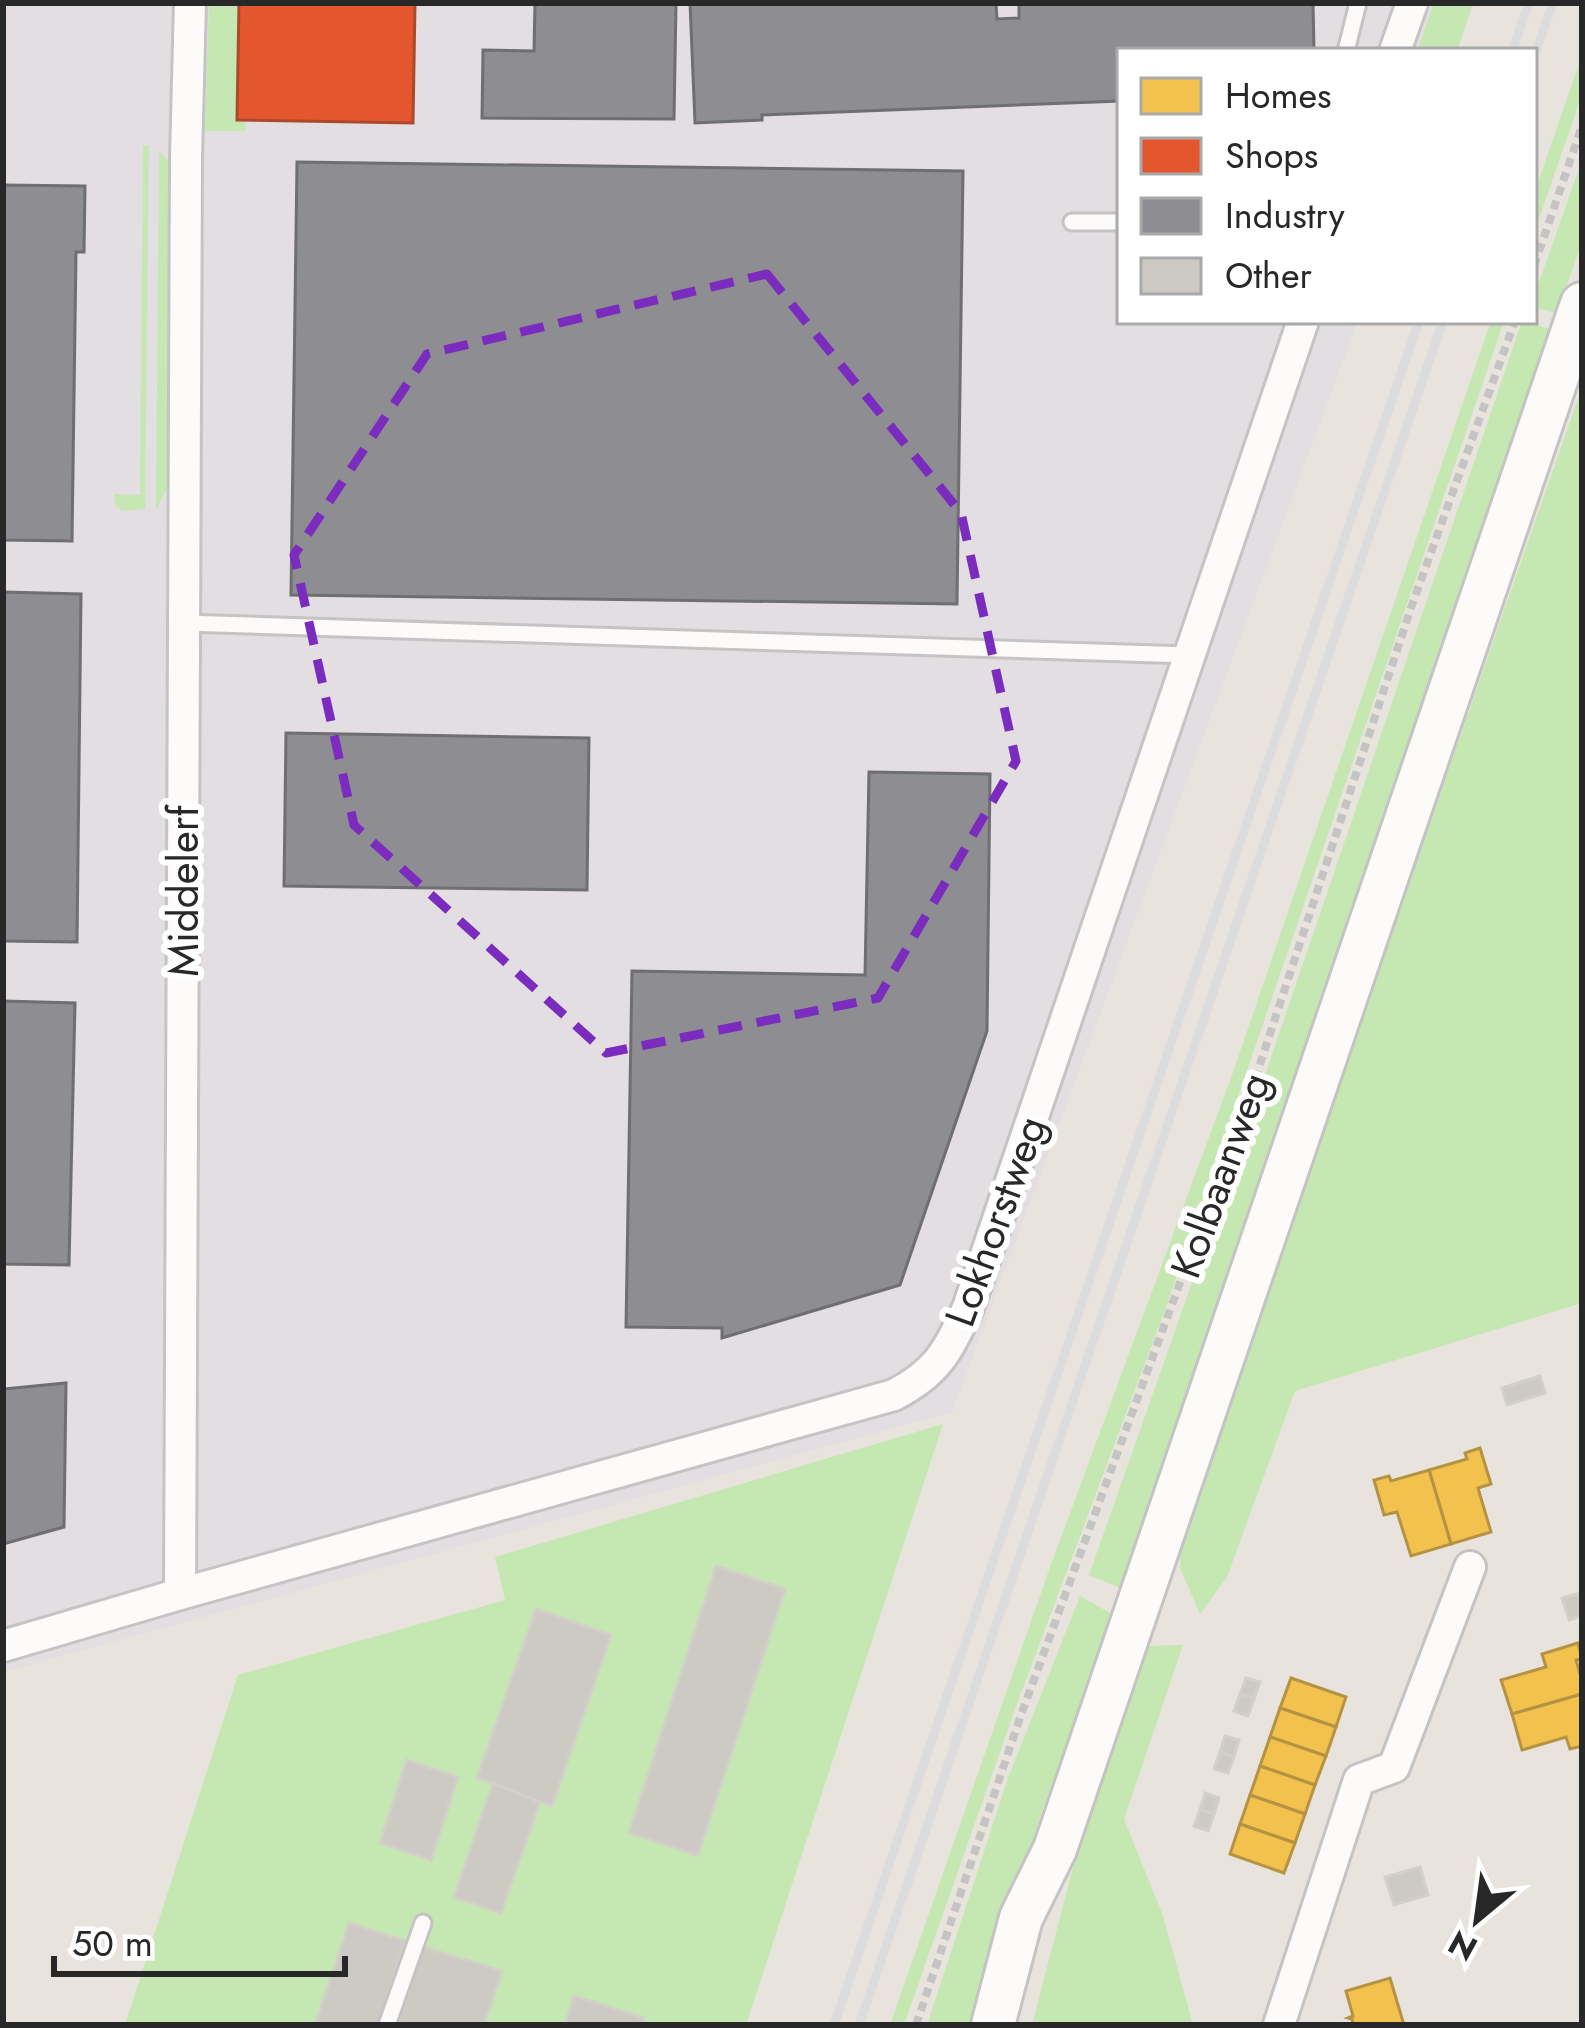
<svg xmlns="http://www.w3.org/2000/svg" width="1585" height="2028" font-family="Jost,sans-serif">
  <rect width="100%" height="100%" fill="#e8e4dd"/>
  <path fill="#e2dee1" d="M3,3h1471l-17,48h-337v270h238l-406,1091 -949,260z"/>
  <g fill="#c5e7b2">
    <path d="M209,3h38l-2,128h-40z"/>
    <path d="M1434,3h39l-16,48h-40z"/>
    <path d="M1582,55v40l-48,138v-39z"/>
    <path d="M143,145h6l-4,364 -22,2 -7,-5 -2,-12 26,1z"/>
    <path d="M159,150l13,16 -4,321 -12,22z"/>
    <path d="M1582,160v82l-25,71 -23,-6v-10z"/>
    <path d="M1491,321h13l-338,986 -152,405 -110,313h-14l159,-455 183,-495z"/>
    <path d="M1522,321l29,8 -428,1260 -34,-14 174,-494z"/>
    <path d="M1582,387v916l-287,88 -68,186 -27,37 -19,-44 -3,-24z"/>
    <path d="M943,1424l-197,601h-621l113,-350 267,-75 -10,-43z"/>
    <path d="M1080,1596l32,18 -73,206 -55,180 -4,25h-53l81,-247z"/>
    <path d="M1183,1645l-59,174 39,97 30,109h-161l46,-177 67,-202z"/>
  </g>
  <g fill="#f2c14e" stroke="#b59343" stroke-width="3">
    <path d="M1480,1448l11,36 -13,4 13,44 -40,12 -22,-74 38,-11 -2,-6z"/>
    <path d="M1429,1470l22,74 -40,12 -14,-44 -13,3 -10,-35 15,-4 2,5z"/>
    <path d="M1578,1643l4,16 -6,1 6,20v14l-70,20 -11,-34 45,-13 -4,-13z"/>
    <path d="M1291,1678l55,19 -10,30 -56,-19z"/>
    <path d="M1582,1694v52l-12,3 -4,-12 -44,13 -10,-36z"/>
    <path d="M1280,1708l56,19 -10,29 -56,-19z"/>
    <path d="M1270,1737l56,19 -11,29 -55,-19z"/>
    <path d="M1260,1766l55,19 -10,29 -55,-19z"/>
    <path d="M1250,1795l55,19 -10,29 -55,-19z"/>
    <path d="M1240,1824l55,19 -11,30 -54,-19z"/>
    <path d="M1390,1978l14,47h-51l-1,-6 -4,-1 5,-2 -7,-25z"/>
  </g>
  <path fill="#e4572e" stroke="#ac492c" stroke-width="3" d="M239,3h176l-2,120 -176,-3z"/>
  <g fill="#8d8d92" stroke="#6f6f72" stroke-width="3">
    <path d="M535,3h141l-2,116 -192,-1 1,-68 51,1z"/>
    <path d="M690,3h306l1,16 22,-1v-15h294l1,48h-194v50l-358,14v5l-67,3z"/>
    <path d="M297,162l666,9 -6,433 -666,-9z"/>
    <path d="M3,185l82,1 -1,66h-8l-4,289 -69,-1z"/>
    <path d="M3,592l78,2 -4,348 -74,-1z"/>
    <path d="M286,733l303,5 -2,152 -303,-4z"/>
    <path d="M869,772l121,2 -3,257 -87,254 -178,53v-10l-96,-1 6,-356 233,4z"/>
    <path d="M3,1001l72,2 -6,262 -66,-1z"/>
    <path d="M66,1383l-2,144 -61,17v-155z"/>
  </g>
  <g fill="#cdcac4" stroke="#d3cfc9" stroke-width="3">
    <path d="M1540,1376l5,17 -38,12 -5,-17z"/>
    <path d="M716,1566l69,23 -87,266 -69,-22z"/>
    <path d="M1580,1593l2,23 -13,4 -7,-22z"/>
    <path d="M536,1609l75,26 -59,171 -75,-28z"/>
    <path d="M1246,1678l14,4 -6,17 -14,-5z"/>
    <path d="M1240,1694l14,5 -6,17 -14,-5z"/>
    <path d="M1225,1736l14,4 -5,17 -14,-5z"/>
    <path d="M1220,1752l14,5 -6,16 -14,-4z"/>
    <path d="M407,1760l51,17 -27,83 -51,-17z"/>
    <path d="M493,1783l47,19 -39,111 -47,-16z"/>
    <path d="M1205,1793l14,5 -5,16 -14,-4z"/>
    <path d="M1200,1810l14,4 -6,17 -14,-5z"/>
    <path d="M1420,1867l8,28 -34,10 -9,-28z"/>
    <path d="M349,1923l56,18 -27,84h-63z"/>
    <path d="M423,1947l79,24 -18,54h-86z"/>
    <path d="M574,1996l70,22 -2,7h-77z"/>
  </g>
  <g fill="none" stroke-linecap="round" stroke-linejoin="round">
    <defs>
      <g id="lane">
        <path d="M1346,51l12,-48"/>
        <path d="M1072,222h48"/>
        <path d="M184,623l1005,32"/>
        <path d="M387,2025l36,-102"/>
      </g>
      <g id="street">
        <path d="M1395,51l17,-48"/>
        <path d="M180,1594l714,-199c44,-23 53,-43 74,-87l335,-987"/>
        <path d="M3,1646l177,-52 6,-1436 4,-155"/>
        <path d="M1279,2025l80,-245 35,-13 76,-200"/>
      </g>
      <path id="secondary" d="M993,2025l28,-107 34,-69 527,-1545"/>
    </defs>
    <use href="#lane" stroke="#c5c3c3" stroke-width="21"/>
    <use href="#street" stroke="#c5c3c3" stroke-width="36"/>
    <use href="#secondary" stroke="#c5c3c3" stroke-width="48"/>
    <g stroke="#c5c4c3" stroke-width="8" stroke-dasharray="9 6" stroke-linecap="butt">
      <path d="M1534,266l48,-140"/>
      <path d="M916,2025l105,-310 235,-639 157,-474 102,-281"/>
    </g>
    <use href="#lane" stroke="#fcfbfa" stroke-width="15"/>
    <use href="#street" stroke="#fcfbfa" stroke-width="30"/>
    <use href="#secondary" stroke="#fcfbfa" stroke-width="42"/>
    <g stroke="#dcdcde" stroke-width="9">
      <path d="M1512,51l17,-48"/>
      <path d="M1534,57l19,-54"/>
      <path d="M834,2025l585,-1704"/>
      <path d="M859,2025l584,-1704"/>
    </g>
  </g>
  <path fill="none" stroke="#7b2cbf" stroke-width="9" stroke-dasharray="24 15" stroke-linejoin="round" d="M767,274l194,239 55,248 -138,237 -272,55 -252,-228 -60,-270 133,-201z"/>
  <g text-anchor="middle" stroke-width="12" stroke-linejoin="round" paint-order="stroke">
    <g font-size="42" fill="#282828" stroke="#fff">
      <text transform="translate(183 891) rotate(-90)" y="15">Middelerf</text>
      <text transform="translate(1220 1175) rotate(-70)" y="15">Kolbaanweg</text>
      <text transform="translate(995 1221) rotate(-70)" y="15">Lokhorstweg</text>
    </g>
  </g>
  <rect width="1585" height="2028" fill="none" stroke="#282828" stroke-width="12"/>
  <rect x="1117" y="48" width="420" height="276" fill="#ffffff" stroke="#a9a9a9" stroke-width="3"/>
  <rect x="1141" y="78" width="60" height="36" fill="#f2c14e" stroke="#a9a9a9" stroke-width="3"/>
  <text x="1225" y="108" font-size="36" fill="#282828">Homes</text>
  <rect x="1141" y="138" width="60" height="36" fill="#e4572e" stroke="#a9a9a9" stroke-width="3"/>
  <text x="1225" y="168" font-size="36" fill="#282828">Shops</text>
  <rect x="1141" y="198" width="60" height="36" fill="#8d8d92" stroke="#a9a9a9" stroke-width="3"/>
  <text x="1225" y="228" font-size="36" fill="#282828">Industry</text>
  <rect x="1141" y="258" width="60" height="36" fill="#cdcac4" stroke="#a9a9a9" stroke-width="3"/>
  <text x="1225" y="288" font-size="36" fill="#282828">Other</text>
  <g transform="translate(1477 1920) rotate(209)" stroke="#ffffff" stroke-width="9" paint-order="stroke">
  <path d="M0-9L21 45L0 30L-21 45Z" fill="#282828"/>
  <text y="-18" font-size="33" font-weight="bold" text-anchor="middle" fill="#282828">N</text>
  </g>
  <path d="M54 1956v18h291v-18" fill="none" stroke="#282828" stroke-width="6"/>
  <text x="72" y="1956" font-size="36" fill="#282828" stroke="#ffffff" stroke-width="9" paint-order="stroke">50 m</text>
</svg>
